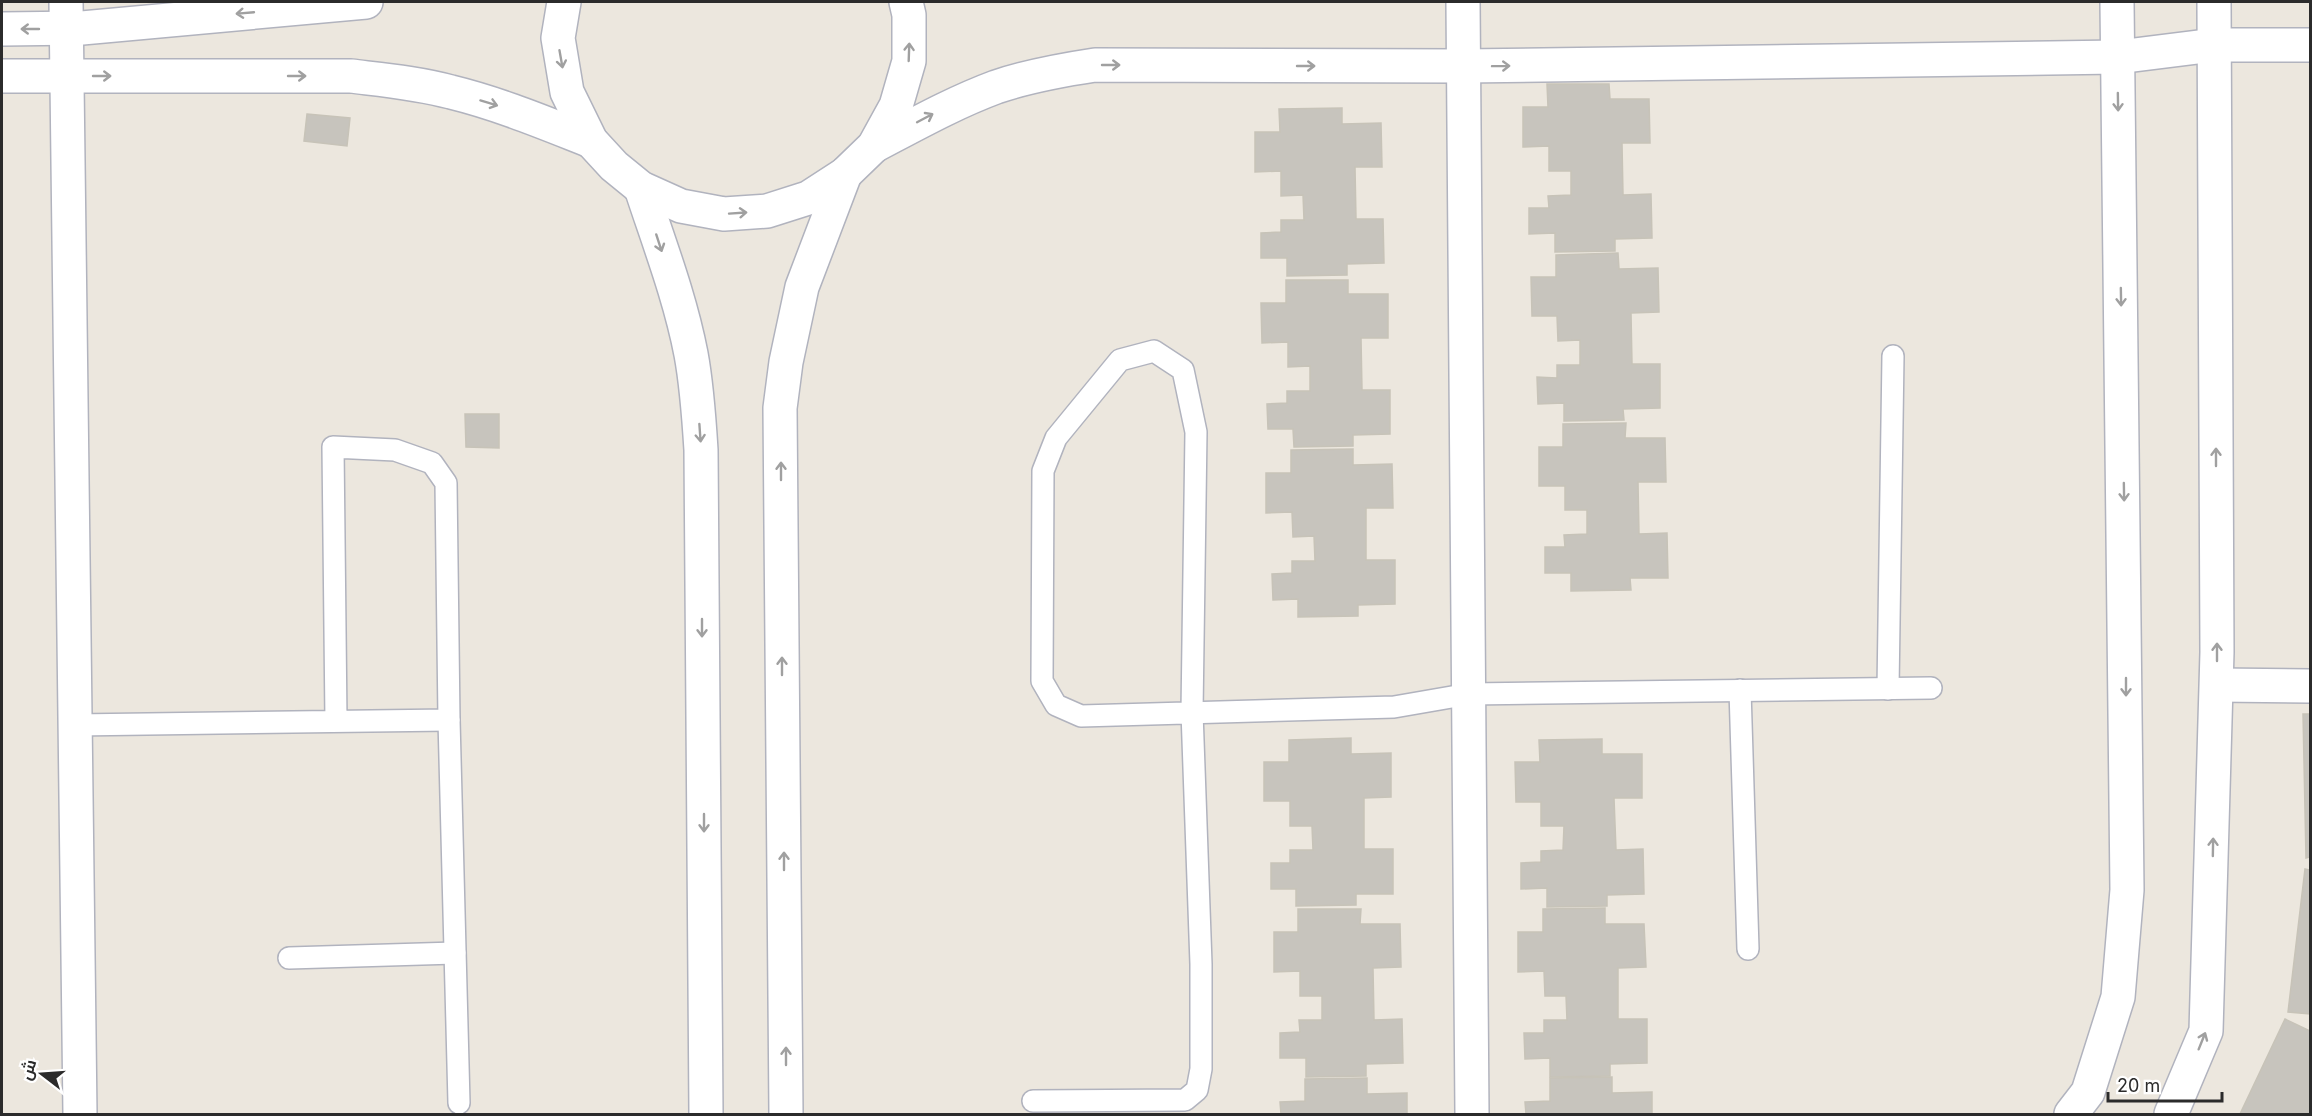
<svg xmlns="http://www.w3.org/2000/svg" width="2312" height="1116" font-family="Inter,Cairo,sans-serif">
  <rect width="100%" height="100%" fill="#ece7de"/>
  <g fill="#c7c4bd" stroke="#c7c3b8" stroke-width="1.5">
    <path d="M1547,84h62l1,15h39l1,44h-28l1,52 28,-1 1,44 -37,1v12l-60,1v-19l-26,1v-26h20l-1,-12 23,-1v-24h-22v-25l-26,1v-40h25z"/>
    <path d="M1342,108v16l39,-1 1,44h-27l1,52h27l1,44 -37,1v11l-60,1v-18h-26v-25l20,-1v-12h23l-1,-25 -22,1v-25l-26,1v-40h25l-1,-23z"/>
    <path d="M307,114l43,4 -3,28 -43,-5z"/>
    <path d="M1618,253l1,16 39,-1 1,44 -28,1 1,51h28v44l-37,1 1,11 -60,1v-18l-26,1 -1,-27 20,1v-13h23v-25l-22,1 -1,-25h-25l-1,-39h25v-22z"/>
    <path d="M1286,280h62v14h40v44h-27l1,52h28v44l-37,1v11l-59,1 -1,-18h-25l-1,-25 20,-1v-12h23v-25l-22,1v-25l-26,1 -1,-40h25z"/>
    <path d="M465,414h34v34l-33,-1z"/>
    <path d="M1626,423l-1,15h40l1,44h-28l1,52 28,-1 1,45h-38l1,12 -60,1v-18h-26v-26h20l-1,-12 23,-1v-24h-22v-24h-26v-39h24v-23z"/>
    <path d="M1353,449v16l39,-1 1,44h-27v52h29v44l-37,1v11l-60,1v-18l-25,1 -1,-26 20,-1v-12h23l-1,-25 -21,1 -1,-25 -26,1v-40h25v-23z"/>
    <path d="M2303,714h7v143l-4,1z"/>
    <path d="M1351,738v16l40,-1v44l-27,1v51h29v45h-37v11l-60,1v-17h-25v-26h19v-13h23l-1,-24h-22v-25h-26v-39h25v-22z"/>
    <path d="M1602,739v15h40v44h-28l2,52 27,-1 1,45 -37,1v11l-60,1v-19l-26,1v-26l20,-1v-11l22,-1 1,-24h-23v-24h-25l-1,-40h25l-1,-22z"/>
    <path d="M2305,869l5,1v144l-22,-2z"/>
    <path d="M1605,908v16h39l2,43 -28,1v51h29v44l-37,1v12l-60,1v-19l-25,1 -1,-26h20v-13h23l-1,-24h-21l-1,-25 -26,1v-40h25v-23z"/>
    <path d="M1298,909h63l-1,15h40l1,43 -28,1 1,52 28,-1 1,44 -37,1v12l-60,1v-19h-26v-25l20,-1 -1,-12h23v-24h-22v-25l-26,1v-40h24z"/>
    <path d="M2285,1019l25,12v83h-70z"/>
    <path d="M1612,1077v16l40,-1v22h-126l-1,-12 25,-1v-23z"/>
    <path d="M1367,1078v16l40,-1v21h-126l-1,-12 25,-1v-22z"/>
  </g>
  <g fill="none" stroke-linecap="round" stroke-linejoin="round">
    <defs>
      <g id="service">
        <path d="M1888,689l5,-333"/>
        <path d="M1740,690l8,259"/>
        <path d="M449,720l10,383"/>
        <path d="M75,725l374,-5 -3,-237 -14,-20 -37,-13 -62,-3 3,274"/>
        <path d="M289,958l166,-5"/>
        <path d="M1033,1101l152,-1 12,-10 4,-21v-105l-9,-252 4,-280 -13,-62 -29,-19 -34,9 -64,78 -13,33 -1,210 14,24 25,11 313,-9 75,-13 462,-6"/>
      </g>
      <g id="minor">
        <path d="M66,2l14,1112"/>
        <path d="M564,2l-6,36 9,54 24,49 23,25 27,22 40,18 43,8 43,-3 41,-13 37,-24 29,-28 22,-40 13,-45v-46l-3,-13"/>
        <path d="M1463,2l9,1112"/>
        <path d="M2,29l80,-1 284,-26"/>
        <path d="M2,76h349c33,4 67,7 100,16 49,12 94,31 140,49"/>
        <path d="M874,146c40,-21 79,-43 122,-59 32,-11 66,-17 99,-22l369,1 654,-9 96,-12h96"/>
        <path d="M641,188c18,55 39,109 50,166 6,32 8,64 10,96l5,664"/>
        <path d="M2217,685l93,1"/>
        <path d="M786,1114l-6,-706 6,-46 16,-75 43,-113"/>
        <path d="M2071,1114l17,-22 30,-95 9,-107 -10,-888"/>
        <path d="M2171,1114l35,-83 11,-379 -3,-650"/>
      </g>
    </defs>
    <use href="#service" stroke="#b1b3be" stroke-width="24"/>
    <use href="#minor" stroke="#b1b3be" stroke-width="36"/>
    <use href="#service" stroke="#fff" stroke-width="21"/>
    <use href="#minor" stroke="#fff" stroke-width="33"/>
  </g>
  <defs><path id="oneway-shaft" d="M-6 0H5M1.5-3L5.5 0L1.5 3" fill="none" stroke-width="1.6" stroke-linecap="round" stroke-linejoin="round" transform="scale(1.5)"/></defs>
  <g stroke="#a0a0a0">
    <use href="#oneway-shaft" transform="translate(245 13) rotate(175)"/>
    <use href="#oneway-shaft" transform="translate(30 29) rotate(-180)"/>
    <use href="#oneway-shaft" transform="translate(909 52) rotate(-88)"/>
    <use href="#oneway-shaft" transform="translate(561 59) rotate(80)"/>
    <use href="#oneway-shaft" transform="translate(1111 65)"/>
    <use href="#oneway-shaft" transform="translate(1306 66)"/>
    <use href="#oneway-shaft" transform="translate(1501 66) rotate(-1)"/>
    <use href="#oneway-shaft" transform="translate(102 76)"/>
    <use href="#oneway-shaft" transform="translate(297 76)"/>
    <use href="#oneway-shaft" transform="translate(2118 102) rotate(89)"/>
    <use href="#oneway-shaft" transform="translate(489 103) rotate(17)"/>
    <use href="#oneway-shaft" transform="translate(925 118) rotate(-28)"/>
    <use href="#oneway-shaft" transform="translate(738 213) rotate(-4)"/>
    <use href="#oneway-shaft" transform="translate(659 243) rotate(72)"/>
    <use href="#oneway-shaft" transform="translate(2121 297) rotate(89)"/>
    <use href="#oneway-shaft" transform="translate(700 433) rotate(86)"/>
    <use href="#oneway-shaft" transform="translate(2216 457) rotate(-90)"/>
    <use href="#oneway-shaft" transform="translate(781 471) rotate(-90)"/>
    <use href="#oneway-shaft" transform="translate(2124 492) rotate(89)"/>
    <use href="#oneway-shaft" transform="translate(702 628) rotate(90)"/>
    <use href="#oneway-shaft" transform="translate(2217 652) rotate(-90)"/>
    <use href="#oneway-shaft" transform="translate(782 666) rotate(-90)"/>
    <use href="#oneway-shaft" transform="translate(2126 687) rotate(90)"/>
    <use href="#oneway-shaft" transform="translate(704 823) rotate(90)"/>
    <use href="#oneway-shaft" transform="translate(2213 847) rotate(-89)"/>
    <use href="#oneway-shaft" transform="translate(784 861) rotate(-90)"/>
    <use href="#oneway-shaft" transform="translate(2202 1041) rotate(-68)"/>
    <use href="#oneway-shaft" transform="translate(786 1056) rotate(-90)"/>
  </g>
  <rect width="2312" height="1116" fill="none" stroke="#2b2b2b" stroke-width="6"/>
  <g transform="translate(42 1074) rotate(287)" stroke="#ffffff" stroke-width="4.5" paint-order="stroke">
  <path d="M0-4.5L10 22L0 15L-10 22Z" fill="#2b2b2b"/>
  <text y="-9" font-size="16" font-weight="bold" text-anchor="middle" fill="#2b2b2b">ش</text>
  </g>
  <path d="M2108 1092v9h114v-9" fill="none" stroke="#2b2b2b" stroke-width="3"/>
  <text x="2117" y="1092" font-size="18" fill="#2b2b2b" stroke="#ffffff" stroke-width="4.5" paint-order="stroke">20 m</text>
</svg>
